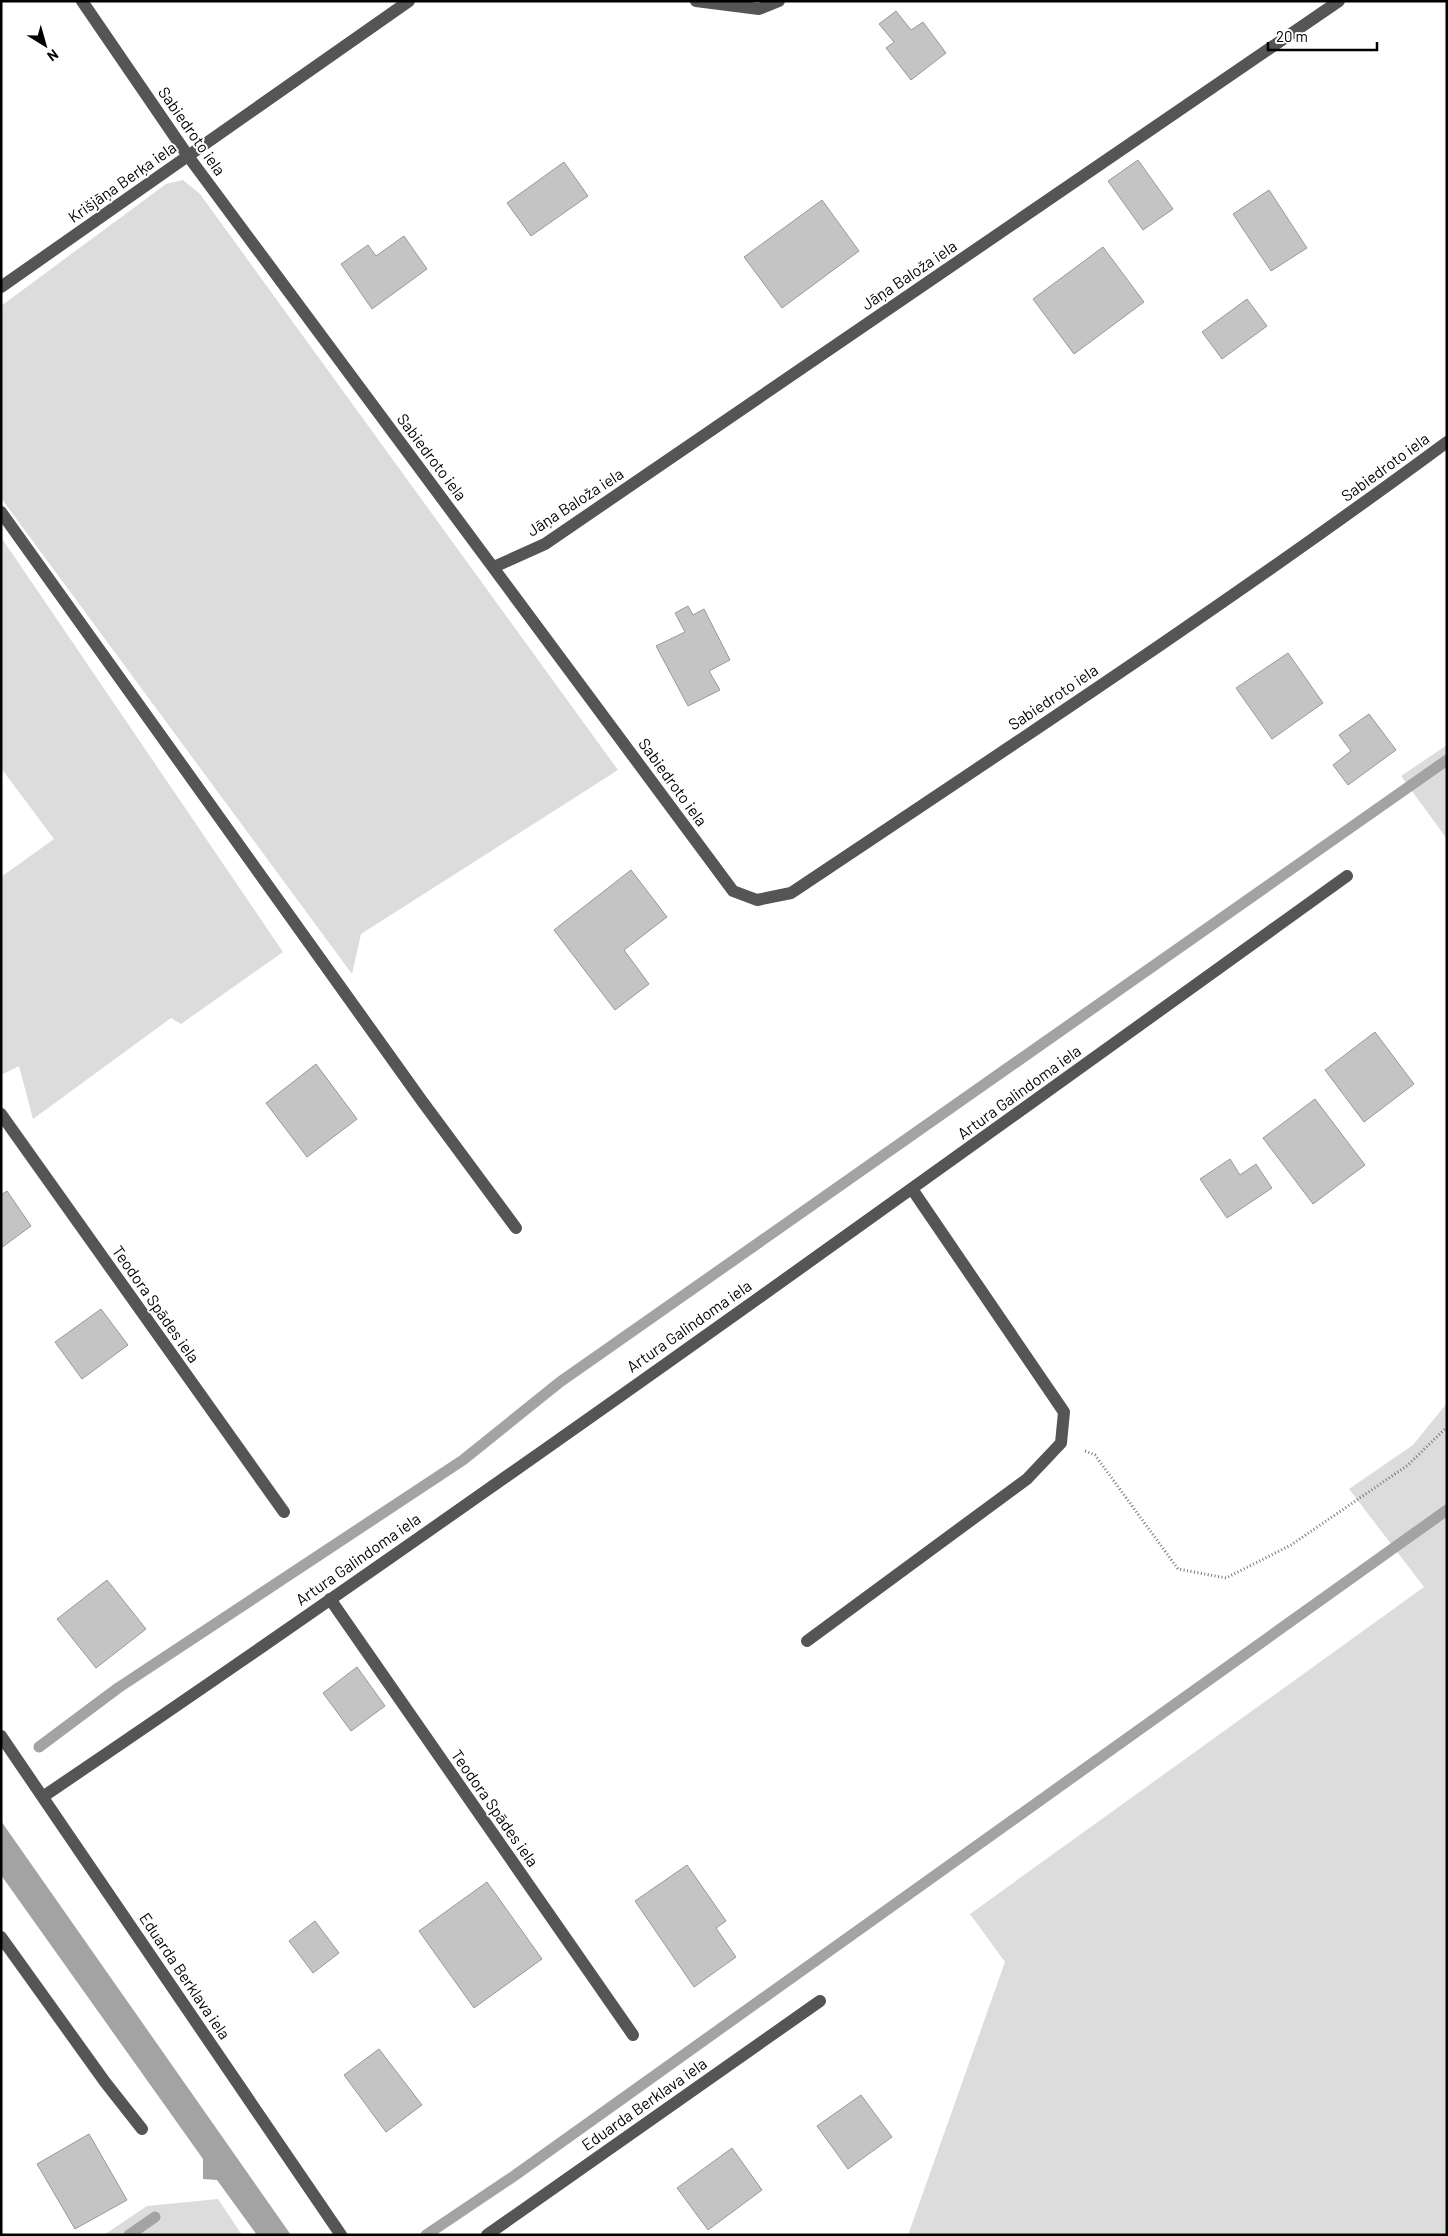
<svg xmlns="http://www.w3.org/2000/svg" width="1448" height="2236" font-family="Barlow,sans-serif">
  <rect width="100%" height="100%" fill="#fff"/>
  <g fill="#dcdcdc">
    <path d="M183,180l17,14 418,576 -257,164 -9,40 -351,-476v-192l165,-122z"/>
    <path d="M1,537l282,415 -102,72 -10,-6 -138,101 -14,-53 -18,9v-198l53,-38 -53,-71z"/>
    <path d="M1447,745v94l-46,-63z"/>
    <path d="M1447,1403v832h-539l97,-273 -35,-48 454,-327 -75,-98 64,-44z"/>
    <path d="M218,2199l24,36h-138l43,-29z"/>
  </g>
  <path fill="#a3a3a3" d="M1,1821l290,414h-34l-40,-55 -14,-1v-20l-202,-284z"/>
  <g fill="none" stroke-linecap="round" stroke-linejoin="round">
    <g stroke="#a3a3a3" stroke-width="11">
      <path d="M39,1747l79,-59 345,-228 97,-78 887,-622"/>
      <path d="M129,2235l26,-18"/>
      <path d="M426,2235l88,-59 933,-666"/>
    </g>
  </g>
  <g fill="#c4c4c4" stroke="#999">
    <path d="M896,11l15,19 12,-8 23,31 -35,27 -25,-32 8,-6 -15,-18z"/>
    <path d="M1138,160l35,49 -30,21 -35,-49z"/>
    <path d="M564,162l24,34 -57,40 -24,-33z"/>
    <path d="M1269,190l38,58 -36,23 -38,-57z"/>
    <path d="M822,200l37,51 -77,57 -38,-51z"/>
    <path d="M404,236l23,33 -55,40 -31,-45 27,-19 8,11z"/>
    <path d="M1103,247l41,55 -70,52 -41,-55z"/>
    <path d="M1247,299l20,27 -45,33 -20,-27z"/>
    <path d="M688,606l5,9 11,-6 26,51 -21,11 11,19 -32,16 -32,-60 29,-14 -10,-19z"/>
    <path d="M1288,653l35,50 -51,36 -36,-51z"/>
    <path d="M1369,714l27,36 -48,35 -15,-20 18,-14 -12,-16z"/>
    <path d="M631,870l36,47 -43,33 25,34 -34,26 -61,-80z"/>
    <path d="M1375,1032l39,52 -50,38 -39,-52z"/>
    <path d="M316,1064l41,55 -50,38 -41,-54z"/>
    <path d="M1315,1099l50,66 -52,39 -50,-66z"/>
    <path d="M1230,1159l10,16 16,-11 16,24 -45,30 -27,-39z"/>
    <path d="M7,1191l24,35 -30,22v-53z"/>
    <path d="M101,1309l27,36 -46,34 -27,-37z"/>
    <path d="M107,1580l39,49 -50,39 -39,-49z"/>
    <path d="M357,1667l28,39 -34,25 -28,-38z"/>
    <path d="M687,1865l39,56 -10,7 20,29 -42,30 -59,-86z"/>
    <path d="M487,1882l55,77 -68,49 -55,-77z"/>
    <path d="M315,1921l24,32 -26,20 -24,-32z"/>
    <path d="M379,2049l43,56 -36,27 -42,-57z"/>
    <path d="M861,2095l31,42 -44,32 -31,-43z"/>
    <path d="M89,2134l38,66 -52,29 -38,-65z"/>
    <path d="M732,2148l30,42 -54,40 -31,-42z"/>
  </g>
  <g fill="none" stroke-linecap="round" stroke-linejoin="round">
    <path stroke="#777" stroke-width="3" stroke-dasharray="1 2.5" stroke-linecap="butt" d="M1085,1451l10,4 83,114 48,9 65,-33 117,-80 39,-38"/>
    <g stroke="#555" stroke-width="12">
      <path d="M82,1l106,155 545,735 24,9 34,-7c220,-147 442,-293 656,-451"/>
      <path d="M696,1l63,8 20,-8"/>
      <path d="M1,287l408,-286"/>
      <path d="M1,512l421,589 94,127"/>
      <path d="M494,567l51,-23 794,-543"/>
      <path d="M1,1114l283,398"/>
      <path d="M330,1599l303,436"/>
      <path d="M807,1641l220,-162 34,-36 3,-31 -152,-223"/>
      <path d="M1,1736l340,499"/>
      <path d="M44,1796c440,-298 872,-610 1303,-920"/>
      <path d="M1,1937l104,145 37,47"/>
      <path d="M487,2235l333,-234"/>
    </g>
  </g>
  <g text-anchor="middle" stroke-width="4" stroke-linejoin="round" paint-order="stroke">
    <g font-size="16" fill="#000" stroke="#fff">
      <text transform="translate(192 131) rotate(55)" y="6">Sabiedroto iela</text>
      <text transform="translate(122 182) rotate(-35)" y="6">Krišjāņa Berķa iela</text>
      <text transform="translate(909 275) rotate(-34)" y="6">Jāņa Baloža iela</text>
      <text transform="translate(432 457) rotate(53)" y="6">Sabiedroto iela</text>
      <text transform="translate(1385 467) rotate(-36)" y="6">Sabiedroto iela</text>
      <text transform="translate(575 502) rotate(-33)" y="6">Jāņa Baloža iela</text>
      <text transform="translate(1053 697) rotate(-34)" y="6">Sabiedroto iela</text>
      <text transform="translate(673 782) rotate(54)" y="6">Sabiedroto iela</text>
      <text transform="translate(1019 1092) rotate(-36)" y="6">Artura Galindoma iela</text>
      <text transform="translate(156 1304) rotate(55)" y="6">Teodora Spādes iela</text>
      <text transform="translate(689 1326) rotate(-35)" y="6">Artura Galindoma iela</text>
      <text transform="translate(358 1559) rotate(-35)" y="6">Artura Galindoma iela</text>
      <text transform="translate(495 1808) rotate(55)" y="6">Teodora Spādes iela</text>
      <text transform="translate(185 1976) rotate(56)" y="6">Eduarda Berklava iela</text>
      <text transform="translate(644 2104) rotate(-35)" y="6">Eduarda Berklava iela</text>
    </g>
  </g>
  <rect width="1448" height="2236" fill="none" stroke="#000000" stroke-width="5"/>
  <g transform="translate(45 45) rotate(143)" stroke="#ffffff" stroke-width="4" paint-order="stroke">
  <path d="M0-4L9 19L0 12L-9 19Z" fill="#000000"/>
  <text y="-8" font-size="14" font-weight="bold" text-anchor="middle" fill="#000000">N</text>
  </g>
  <path d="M1268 42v8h109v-8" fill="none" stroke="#000000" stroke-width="2.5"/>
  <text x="1276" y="42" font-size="15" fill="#000000" stroke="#ffffff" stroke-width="4" paint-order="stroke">20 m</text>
</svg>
